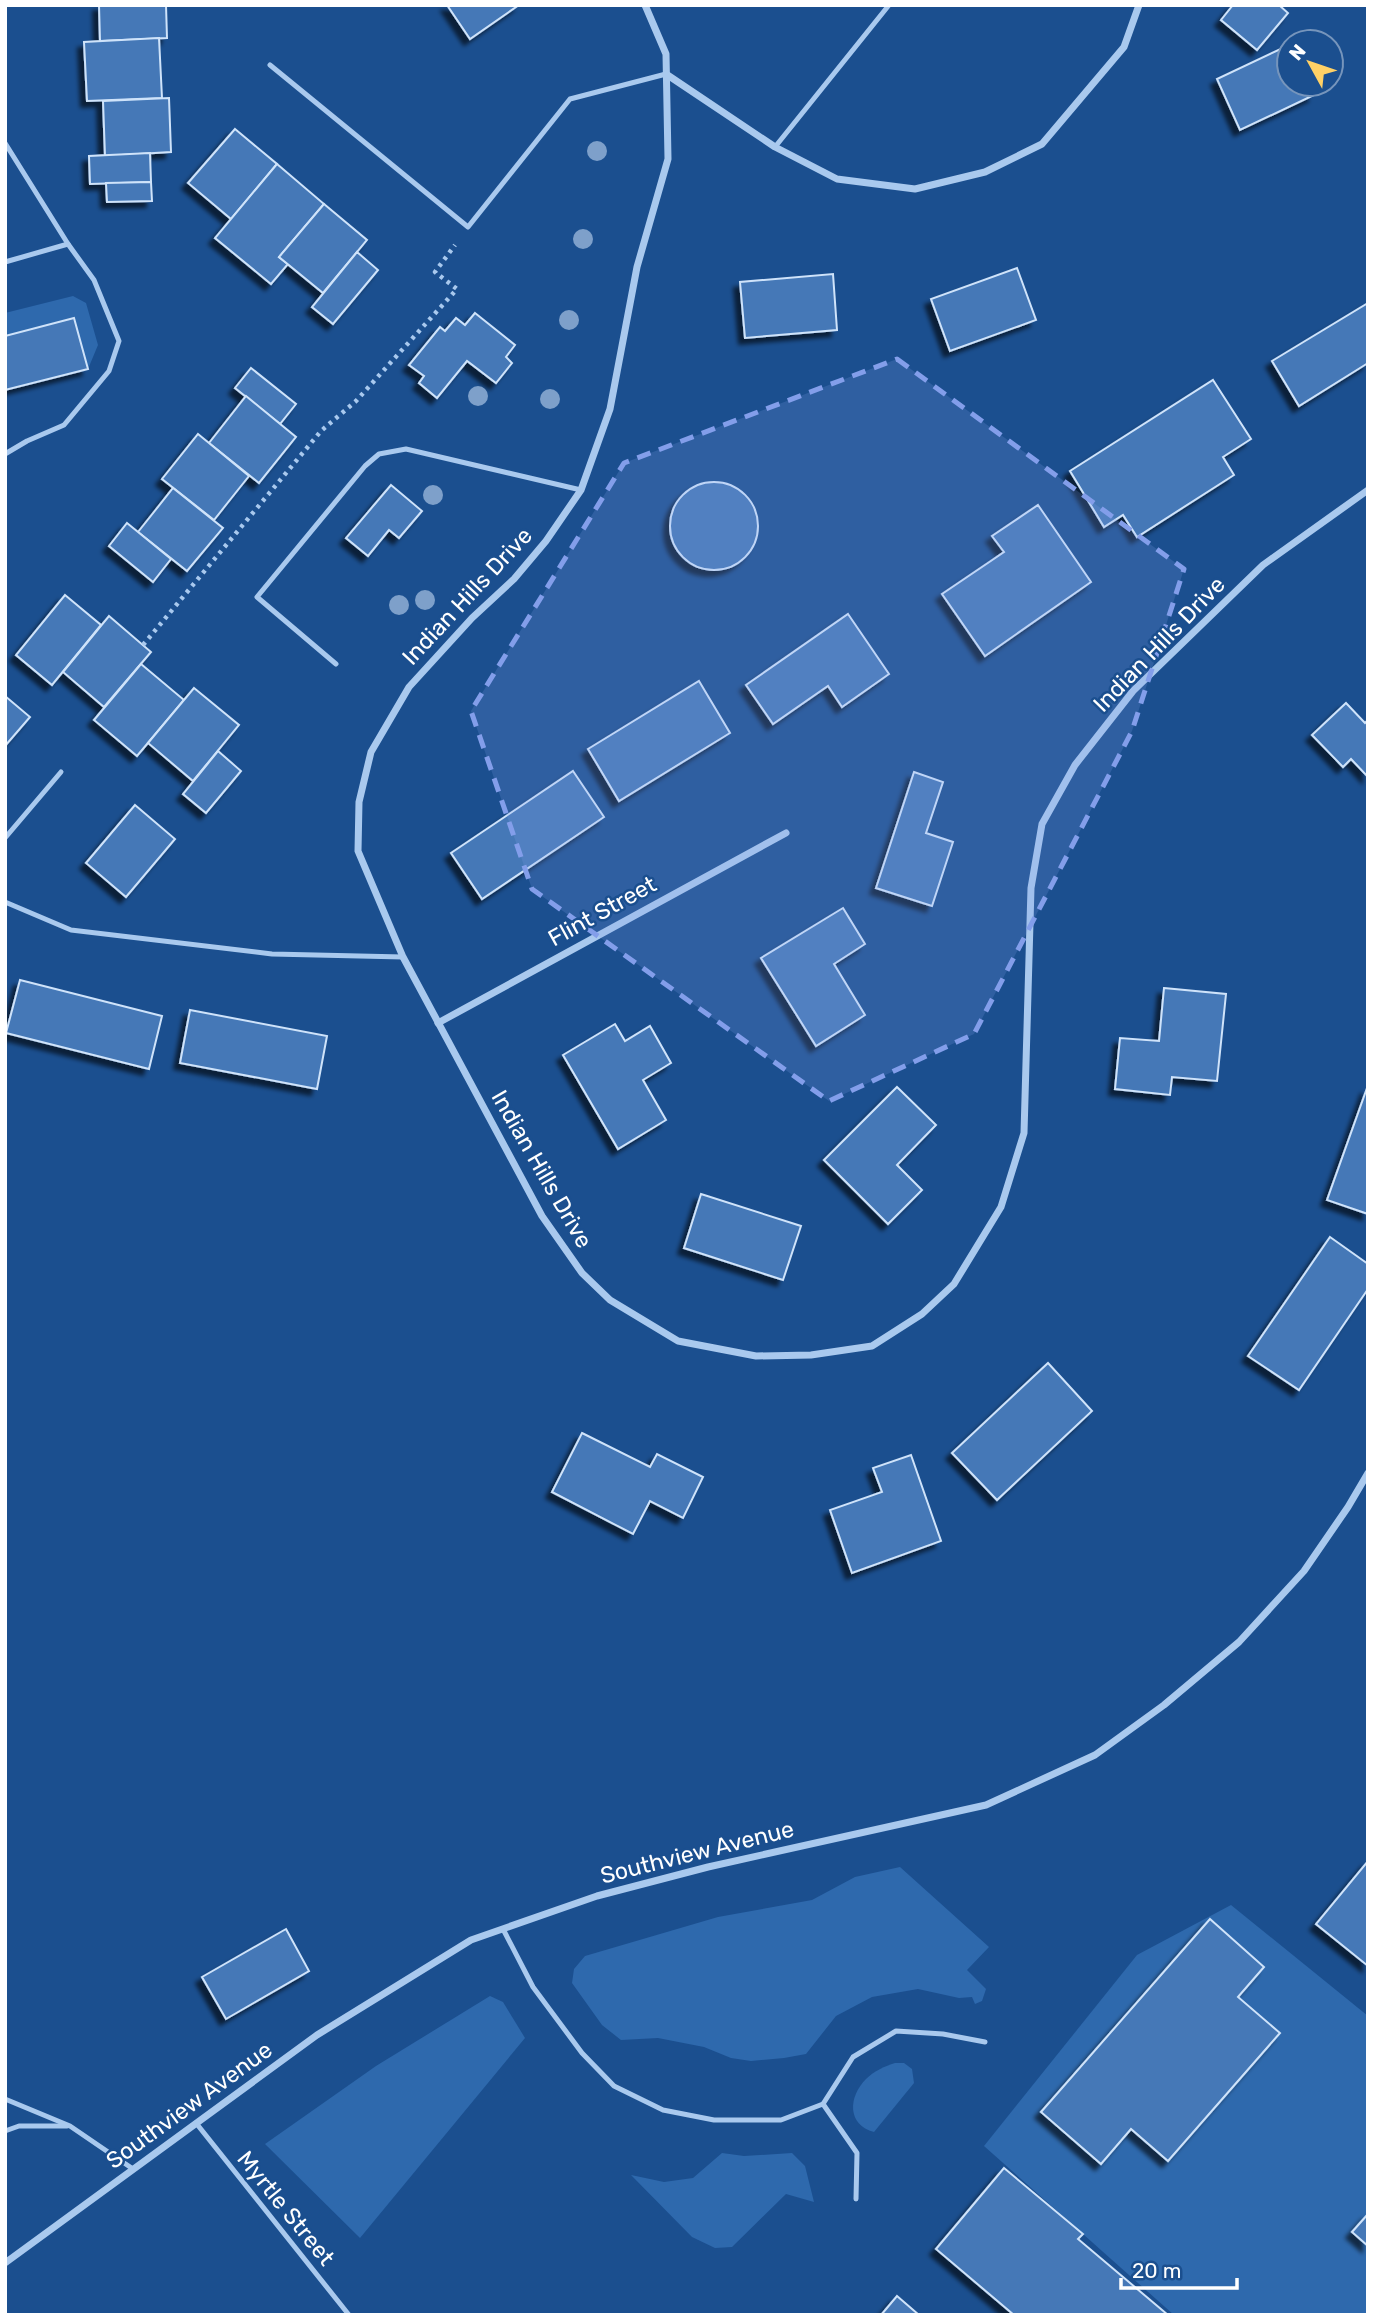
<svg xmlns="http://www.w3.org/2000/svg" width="1373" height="2320" font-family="Rubik,sans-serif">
  <defs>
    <filter id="shadow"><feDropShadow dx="-6" dy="6" stdDeviation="2" flood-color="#0009"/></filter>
  </defs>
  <rect width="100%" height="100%" fill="#1b4f8f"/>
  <g fill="#2e69ad">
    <path d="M73,296l13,7 12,42 -10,24 -14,-51 -69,18v-23z"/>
    <path d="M900,1867l89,80 -22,23 19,19 -4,12 -7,3 -3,-7 -13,1 -41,-9 -46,8 -36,19 -30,38 -22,4 -33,3 -20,-3 -27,-11 -46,-9 -37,2 -19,-15 -30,-42 2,-14 11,-13 133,-39 94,-17 43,-23z"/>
    <path d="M1231,1905l137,111v299h-194l-190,-169 153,-191z"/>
    <path d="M490,1996l13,6 22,36 -165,200 -95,-94 111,-78z"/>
    <path d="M895,2063h9l8,6 2,14 -40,49c-27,-7 -26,-35 -8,-53 8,-8 19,-13 29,-16z"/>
    <path d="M722,2153l22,3 48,-3 13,13 9,36 -28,-8 -54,53 -17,1 -23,-11 -61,-62 33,7 29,-4z"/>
  </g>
  <g fill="#4478b7" stroke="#cfe3fa" stroke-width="2" filter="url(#shadow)">
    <path d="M99,5h67l1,33 -67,3z"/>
    <path d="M447,5h72l-49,34z"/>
    <path d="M1233,5h46l9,8 -31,37 -36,-30z"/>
    <path d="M159,38l3,60 -75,3 -3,-59z"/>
    <path d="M1289,45v39h20l5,11 -74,35 -23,-51z"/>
    <path d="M169,98l2,54 -66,4 -2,-55z"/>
    <path d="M235,129l42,35 -46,55 -43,-36z"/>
    <path d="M150,153l1,29 -61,2 -1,-28z"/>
    <path d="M277,164l47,40 -45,53 9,7 -17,20 -56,-46z"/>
    <path d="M151,182l1,19 -45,1 -1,-19z"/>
    <path d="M324,204l43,36 -44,53 -44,-36z"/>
    <path d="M357,252l21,18 -45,54 -21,-17z"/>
    <path d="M1017,268l19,52 -86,31 -19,-52z"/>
    <path d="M833,274l4,56 -92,8 -5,-56z"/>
    <path d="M1368,303v60l-69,43 -27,-45z"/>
    <path d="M475,313l40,32 -9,12 6,6 -16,20 -29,-22 -30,37 -18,-15 5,-7 -15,-11 31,-38 5,4 11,-13 9,7z"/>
    <path d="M74,318l14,51 -83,21v-54z"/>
    <path d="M251,368l45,36 -16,20 -45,-36z"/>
    <path d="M1213,380l38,59 -28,18 11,18 -97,62 -14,-22 -19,12 -34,-56z"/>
    <path d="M246,396l50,41 -37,46 -50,-40z"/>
    <path d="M198,434l51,42 -35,44 -52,-41z"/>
    <circle cx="714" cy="526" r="44"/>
    <path d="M391,485l31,26 -23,27 -10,-8 -21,26 -22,-18z"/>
    <path d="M173,488l50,40 -36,43 -49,-39z"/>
    <path d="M1038,505l53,77 -106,74 -43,-62 62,-42 -12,-16z"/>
    <path d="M127,523l44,36 -18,23 -44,-36z"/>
    <path d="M65,595l36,30 -49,60 -36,-30z"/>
    <path d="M848,614l41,60 -47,33 -14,-21 -55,38 -27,-39z"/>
    <path d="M109,616l42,36 -47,55 -41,-35z"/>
    <path d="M141,664l43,36 -47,56 -43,-36z"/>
    <path d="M699,681l31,52 -111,68 -31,-52z"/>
    <path d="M194,688l45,37 -46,56 -45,-38z"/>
    <path d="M5,696l25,21 -25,29z"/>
    <path d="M1346,703l19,20 3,-3v57l-17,-18 -8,8 -31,-32z"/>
    <path d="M218,751l23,20 -35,42 -23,-19z"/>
    <path d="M573,771l31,46 -122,82 -31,-46z"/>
    <path d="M914,772l29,10 -17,51 27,9 -21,64 -56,-18z"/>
    <path d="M135,805l40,34 -49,58 -40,-34z"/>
    <path d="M843,908l22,36 -31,20 31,51 -49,31 -55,-88z"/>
    <path d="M20,980l142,36 -13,53 -143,-36z"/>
    <path d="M1164,988l62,6 -9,87 -45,-4 -2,18 -55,-6 5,-51 39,3z"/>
    <path d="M190,1010l137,26 -10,53 -137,-26z"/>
    <path d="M615,1024l10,17 25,-15 21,37 -28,17 23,40 -48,29 -55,-94z"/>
    <path d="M897,1087l39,38 -39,40 25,25 -34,34 -64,-64z"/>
    <path d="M1367,1088h1v126l-41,-14z"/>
    <path d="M701,1194l100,32 -18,54 -99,-32z"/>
    <path d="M1330,1237l38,27v25l-69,101 -51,-34z"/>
    <path d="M1048,1363l44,48 -95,89 -45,-47z"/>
    <path d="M582,1433l68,34 7,-13 46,23 -20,41 -33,-17 -17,33 -81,-42z"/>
    <path d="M911,1455l30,86 -89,32 -22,-63 52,-18 -9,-24z"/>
    <path d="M1368,1861v105l-52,-42z"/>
    <path d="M1210,1919l54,48 -26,30 42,36 -112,128 -37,-32 -30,35 -60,-52z"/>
    <path d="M286,1929l23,42 -83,48 -24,-42z"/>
    <path d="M1004,2168l79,66 -5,5 90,76h-154l-78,-66z"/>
    <path d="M1368,2214v32l-16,-14z"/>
    <path d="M897,2296l22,19h-38z"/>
  </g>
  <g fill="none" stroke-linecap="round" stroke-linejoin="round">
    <path stroke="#a9c9ee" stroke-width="4.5" stroke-dasharray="3.5 5" stroke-linecap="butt" d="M143,645l178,-214 35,-30 101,-112 -22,-17 20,-27"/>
    <g stroke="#a9c9ee" stroke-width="5">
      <path d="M270,65l198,162 102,-128 96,-25"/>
      <path d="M5,143l63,101 26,36 25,61 -10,30 -45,54 -37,16 -22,13"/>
      <path d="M775,147l114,-142"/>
      <path d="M5,262l63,-18"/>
      <path d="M336,664l-79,-67 108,-131 14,-12 27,-5 175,41"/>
      <path d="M5,838l56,-66"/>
      <path d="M5,902l66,28 201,24 131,3"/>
      <path d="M503,1929l30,58 49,66 32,33 49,24 51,10h67l42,-16 34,49 -1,46"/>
      <path d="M5,2099l65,27 63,43"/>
      <path d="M823,2104l30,-47 43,-26 47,3 42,8"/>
      <path d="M196,2123l153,192"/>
      <path d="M5,2131l14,-5h48"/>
    </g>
    <g stroke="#a9c9ee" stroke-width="7">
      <path d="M645,5l21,49 2,105 -31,108 -27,142 -29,81 -35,51 -32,38 -42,39 -63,69 -38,65 -12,50 -1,49 45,106 139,259 40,57 28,27 68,41 78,15 55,-1 61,-9 50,-32 32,-30 47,-77 23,-74 7,-245 11,-64 33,-59 58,-74 130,-126 105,-75"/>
      <path d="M666,74l109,73 62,32 78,10 70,-17 57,-28 82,-97 15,-42"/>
      <path d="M438,1023l348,-190"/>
      <path d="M5,2263l312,-228 154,-95 126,-44 111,-29 278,-62 109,-50 69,-50 75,-63 65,-71 44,-64 20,-34"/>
    </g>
  </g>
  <g fill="#7ea0ca">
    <circle cx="597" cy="151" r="10"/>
    <circle cx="583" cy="239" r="10"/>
    <circle cx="569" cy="320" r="10"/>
    <circle cx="478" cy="396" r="10"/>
    <circle cx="550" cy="399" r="10"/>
    <circle cx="433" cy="495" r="10"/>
    <circle cx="425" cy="600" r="10"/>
    <circle cx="399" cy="605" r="10"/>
  </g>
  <path fill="#839eea" fill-opacity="0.2" stroke="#839eea" stroke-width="5" stroke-dasharray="14 9" stroke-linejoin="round" d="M897,359l287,210 -52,162 -158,303 -145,67 -297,-212 -61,-178 153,-248z"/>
  <g text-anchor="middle" stroke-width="5" stroke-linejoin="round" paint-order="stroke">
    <g font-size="23" fill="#fff" stroke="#1b4f8f">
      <text transform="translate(467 596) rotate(-47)" y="8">Indian Hills Drive</text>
      <text transform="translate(1159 644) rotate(-46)" y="8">Indian Hills Drive</text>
      <text transform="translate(602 911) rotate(-29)" y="8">Flint Street</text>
      <text transform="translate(542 1169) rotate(60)" y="8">Indian Hills Drive</text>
      <text transform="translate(697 1852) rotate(-14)" y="8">Southview Avenue</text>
      <text transform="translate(189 2105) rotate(-36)" y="8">Southview Avenue</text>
      <text transform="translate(286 2208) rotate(51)" y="8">Myrtle Street</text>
    </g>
  </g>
  <rect width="1373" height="2320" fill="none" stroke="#ffffff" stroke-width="14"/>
  <g transform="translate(1310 63) rotate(310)"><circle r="33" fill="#1b4f8f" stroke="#7695bc" stroke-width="2"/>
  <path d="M0-5L12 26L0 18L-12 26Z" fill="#ffd166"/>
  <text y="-10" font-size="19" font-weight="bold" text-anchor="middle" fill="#ffffff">N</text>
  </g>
  <path d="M1121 2278v10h116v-10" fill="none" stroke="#ffffff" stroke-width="3.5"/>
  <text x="1132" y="2278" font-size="21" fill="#ffffff" stroke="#1b4f8f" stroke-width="5" paint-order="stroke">20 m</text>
</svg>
